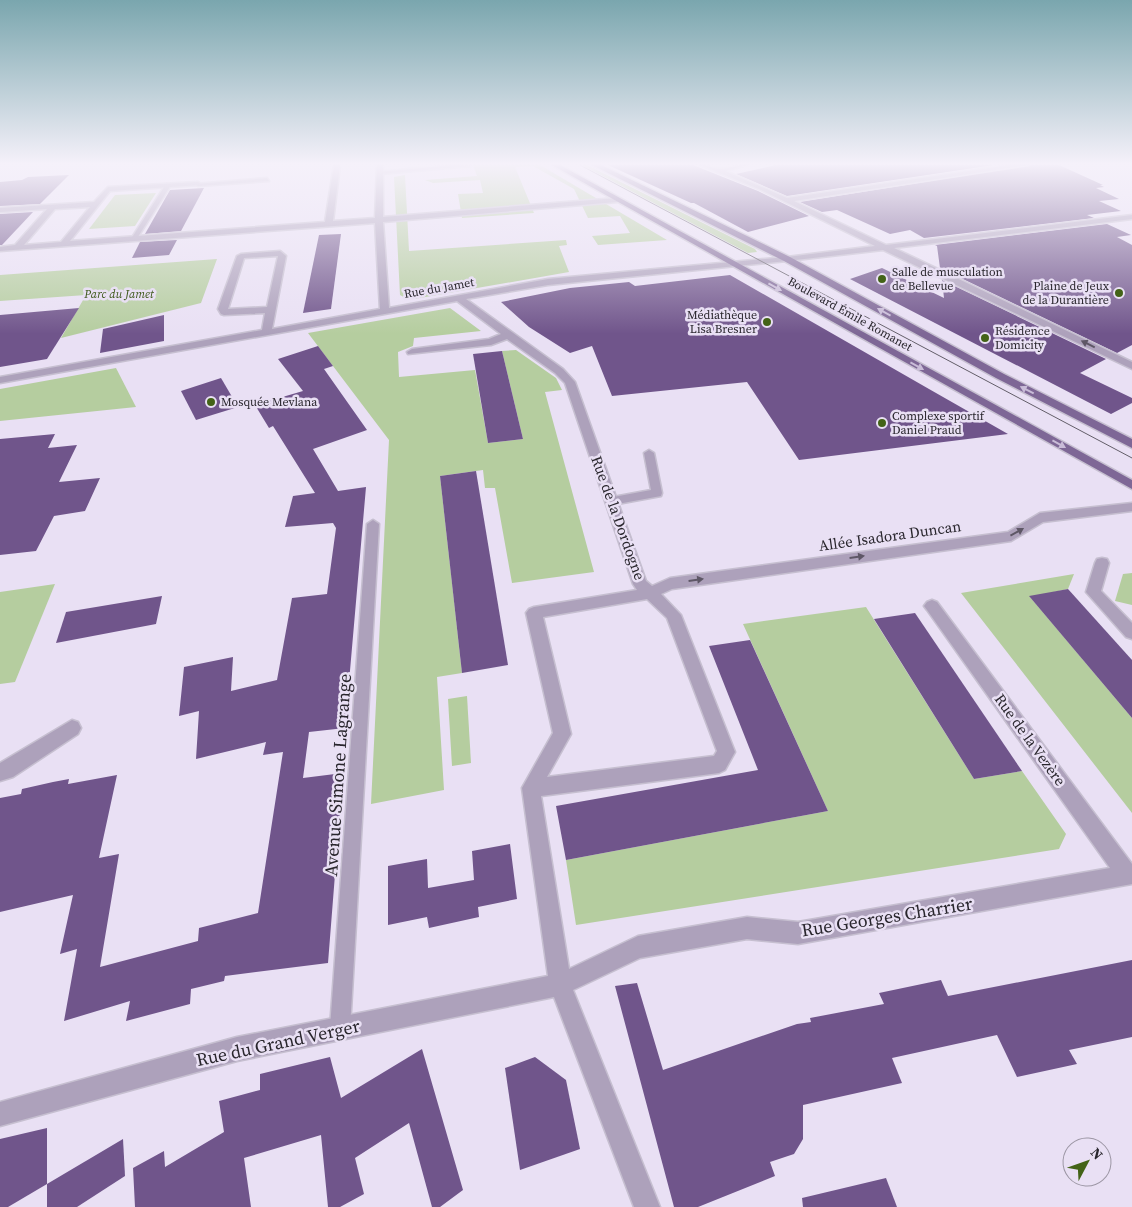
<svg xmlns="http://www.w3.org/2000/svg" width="1132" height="1207" font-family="'Source Serif 4',serif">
  <rect width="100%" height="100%" fill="#e9e0f4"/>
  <g fill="#b5cd9f">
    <path d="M473,165h67l127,75 -69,5 -6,-9 38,-3 -10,-17 -32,2 -14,-29 -41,-23 -18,1 19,46 -72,5 -4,-24 25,-1 -3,-13 -47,3 -8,-3 52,-4z"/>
    <path d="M582,165h5l168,84 2,3 -9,1z"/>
    <path d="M405,175l4,76 157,-11 1,5 -8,1 10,26 -155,27h-7l-7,-4 -6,-118z"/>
    <path d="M156,193l-21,33 -46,3 26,-34z"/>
    <path d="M217,259l-16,44 -140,35 25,-43 -86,6v-26z"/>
    <path d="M450,308l31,23 -67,7 -1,8 -15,6 1,25 76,-7 13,73 35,-4 -21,-88 14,-1 40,28 6,12 -17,2 49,180 -82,11 -17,-95h-10l-2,-18 -43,6 22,197 -25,4 7,113 -73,14 18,-364 -81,-107z"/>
    <path d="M116,368l20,39 -136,14v-32z"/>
    <path d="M1132,573v32l-17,-4 8,-27z"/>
    <path d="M1074,574l-6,15 -38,8 102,121v95l-171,-220z"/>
    <path d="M55,584l-40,98 -15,2v-92z"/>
    <path d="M866,607l108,172 48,-8 44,63 -7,15 -483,76 -10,-65 262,-49 -85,-187z"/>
    <path d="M467,696l4,67 -19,3 -4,-67z"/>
  </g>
  <g fill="#70558b">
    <path d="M608,165h85l65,26 51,25 -61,16 -54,-29h-3z"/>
    <path d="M776,165h218l-207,31 -51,-22z"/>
    <path d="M1030,165h29l44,20h-3l4,2 -8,1 23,11 -20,2 22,10 -34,4 7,3 -170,20 -14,-8 -20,4 -53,-24 -15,2 -22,-10z"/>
    <path d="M69,175l-29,29 -40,2v-24l22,-2 6,-3z"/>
    <path d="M204,188l-23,43 -36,3 25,-44z"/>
    <path d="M33,212l-31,33h-2v-31z"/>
    <path d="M1107,224l24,11 -14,2 15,8v100l-15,8 -177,-85 -3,-22 -2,-1z"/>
    <path d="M341,234l-10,75 -28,4 16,-78z"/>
    <path d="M177,240l-8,15 -37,3 8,-16z"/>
    <path d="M882,268l62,30 -2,-18 164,79 -26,14 52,25v5l-21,11 -261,-135z"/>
    <path d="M730,275l199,114 79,45 -209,26 -52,-78 -135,14 -20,-50 -22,7 -41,-26 -28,-25 69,-14 59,-6 6,4z"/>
    <path d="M79,308l-32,51 -47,8v-52z"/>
    <path d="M164,315v26l-64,12 3,-24z"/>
    <path d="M318,346l15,20 -9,3 43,61 -54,19 25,42 28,-4 -21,241 -36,4 -6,46 40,-5 -15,190 -103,13 -1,5 -33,8 -1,15 -64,17 4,-20 -66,20 13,-72 -17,5 13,-59 -73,17v-114l21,-4 1,-5 31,-7 16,-3 -1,5 49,-9 -18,83 20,-4 -19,113 98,-26 1,-13 59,-15 25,-161 -20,3 3,-13 -70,17 3,-48 -20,5 5,-49 49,-10 -2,34 46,-11 15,-82 35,-4 9,-66 -3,-5 -48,4 8,-31 22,-3 -42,-67 -4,2 -14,-23 48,-14 -25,-32z"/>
    <path d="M502,351l21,88 -35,4 -15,-89z"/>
    <path d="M221,378l17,29 -42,13 -15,-29z"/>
    <path d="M55,434l-7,14 29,-3 -18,37 41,-4 -15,33 -31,5 -18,35 -36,4v-116z"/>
    <path d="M476,471l32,194 -46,8 -22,-197z"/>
    <path d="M1068,589l64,71v58l-103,-122z"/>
    <path d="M162,596l-6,28 -100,19 10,-31z"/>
    <path d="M915,613l107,158 -48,8 -100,-160z"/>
    <path d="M750,640l78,171 -262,49 -10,-54 202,-36 -49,-124z"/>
    <path d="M510,844l7,55 -39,8 1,10 -50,11 -2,-11 -39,8v-59l39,-7 1,29 46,-8 -2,-29z"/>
    <path d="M1132,960v77l-63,13 8,14 -60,13 -20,-42 -105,23 10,25 -99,22v34l-9,15 -24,8 5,14 -77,31h-24l-59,-221 22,-3 26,87 134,-46 14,-2 -1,-4 74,-14 -5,-11 62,-13 7,16z"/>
    <path d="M422,1049l41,141 -23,17h-8l-23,-84 -54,35 9,36 -24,13h-12l-7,-72 -77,23 7,49h-116l-2,-39 31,-17 1,16 59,-35 -5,-31 41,-11v-16l70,-17 11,41z"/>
    <path d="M535,1057l31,23 14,69 -60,21 -15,-102z"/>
    <path d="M47,1128v56l-39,23h-8v-68z"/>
    <path d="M123,1139l2,37 -48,31h-30v-23z"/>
    <path d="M886,1178l11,29h-94l-1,-9z"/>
  </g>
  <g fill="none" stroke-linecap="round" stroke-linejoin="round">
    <defs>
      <g id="lane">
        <path d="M453,165l18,1 -91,8 -3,-2z"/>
        <path d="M267,178l2,3 -71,5 -3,-2z"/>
        <path d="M166,184l5,1 -35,55h-4l-1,-1z"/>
        <path d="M649,450l5,3 8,40 -1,3 -49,9 -4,-1 -1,-3 1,-3 43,-8 -7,-37z"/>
        <path d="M373,520l6,4 -29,504 -3,7 -7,3 -7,-3 -3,-7 37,-504z"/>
      </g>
      <g id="street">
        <path d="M334,165h6l-7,56 42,-3 2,-53h6v52l234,-19 4,2 -4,2 -234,20 6,86 159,-29 239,-22 88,-11 -116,-57 -59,-24c7,0 15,4 21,4 9,-1 17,-4 26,-4l-22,6 62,27 222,-33h19l-234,36 92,44 246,-30v4l-238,29 238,114v7l-249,-119 -96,11 -239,24 -82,14 97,70 12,13 71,199 6,5 18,-8 338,-46 32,-19 92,-10v8l-89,11 -32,19 -339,48 -11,5 20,21 54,137 -10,18 -6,3 -178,23 28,173 69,-33 109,-19 51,5 312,-54 -183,-258 -3,-4 3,-4 5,-2 5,2 195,262v20l-334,60 -51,-5 -107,19 -67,32 87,217h-26l-80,-210 -317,64 -237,65v-24l237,-65 311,-61 -26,-188 31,-55 -27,-120 3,-4 5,-2 103,-17 -4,-6 -68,-201 -10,-10 -48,-34 -16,6 -83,9 -1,-2 5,-3 77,-10 12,-5 -44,-33 -457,82v-6l262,-47 3,-17 -41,2 -3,-1 -3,-5 19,-53 4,-2 39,-3 6,5 -14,73 108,-20 -5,-86 -375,28v-4l15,-2 32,-36 -47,3v-4l94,-6 14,-15 90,-5 3,2 -1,1 -90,6 -40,50 255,-19zM90,207l-29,35 -37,3 31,-36zM278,256l-11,51 -39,2 16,-51zM647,599l20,19 50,133 -3,5 -167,21 24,-43 -28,-117z"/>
        <path d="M1102,558l5,1 2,4 -8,28 31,32v16l-6,-2 -40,-45 9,-29 2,-4z"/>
        <path d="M72,720l6,2 3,6 -3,6 -65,43 -13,4v-18z"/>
      </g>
      <g id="primary">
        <path d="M552,165h8l572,315v9z"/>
        <path d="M592,165h9l189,92 214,117 128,65v9l-136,-70 -212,-117z"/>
      </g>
    </defs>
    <use href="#lane" stroke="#c6bfd0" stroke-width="3"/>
    <use href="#street" stroke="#c6bfd0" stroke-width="3"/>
    <use href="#primary" stroke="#c6bfd0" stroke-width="3"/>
    <use href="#lane" fill="#ada1bb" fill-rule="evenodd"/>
    <use href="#street" fill="#ada1bb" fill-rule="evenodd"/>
    <use href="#primary" fill="#7e6796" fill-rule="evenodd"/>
    <path stroke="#635e69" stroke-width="1" d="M580,165l552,293"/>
  </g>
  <defs><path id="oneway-solid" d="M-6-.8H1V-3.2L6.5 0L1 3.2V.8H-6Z" transform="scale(1.25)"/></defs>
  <g fill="#c9bcd8">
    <use href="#oneway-solid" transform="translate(775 287) rotate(29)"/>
    <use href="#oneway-solid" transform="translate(884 312) rotate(-151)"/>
    <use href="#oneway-solid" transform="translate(917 366) rotate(29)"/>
    <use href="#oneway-solid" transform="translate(1027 390) rotate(-153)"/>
    <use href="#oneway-solid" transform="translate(1059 444) rotate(29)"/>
  </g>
  <g fill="#5e5766">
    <use href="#oneway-solid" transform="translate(1088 344) rotate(-154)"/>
    <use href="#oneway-solid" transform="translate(1017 532) rotate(-29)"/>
    <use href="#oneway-solid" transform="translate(857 557) rotate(-8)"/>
    <use href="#oneway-solid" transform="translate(696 580) rotate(-8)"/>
  </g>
  <linearGradient id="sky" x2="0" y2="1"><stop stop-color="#7aa6ae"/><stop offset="0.49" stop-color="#f5f1fa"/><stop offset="1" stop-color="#f5f1fa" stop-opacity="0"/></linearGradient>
  <rect width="1132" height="334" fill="url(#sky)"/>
  <g fill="#436317" stroke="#e9e0f4" stroke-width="2">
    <circle cx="882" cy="279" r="5"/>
    <circle cx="1119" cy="293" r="5"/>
    <circle cx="767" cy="322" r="5"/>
    <circle cx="985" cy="338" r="5"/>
    <circle cx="211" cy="402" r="5"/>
    <circle cx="882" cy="423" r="5"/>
  </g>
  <g text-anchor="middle" stroke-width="5" stroke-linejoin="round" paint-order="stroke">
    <g font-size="12" fill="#29262d" stroke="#e9e0f4" text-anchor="start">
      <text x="892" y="276">Salle de musculation<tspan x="892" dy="14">de Bellevue</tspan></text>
      <text x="1109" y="290" text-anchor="end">Plaine de Jeux<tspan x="1109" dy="14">de la Durantière</tspan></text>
      <text x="757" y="319" text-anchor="end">Médiathèque<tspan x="757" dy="14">Lisa Bresner</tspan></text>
      <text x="995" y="335">Résidence<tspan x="995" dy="14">Domicity</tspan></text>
      <text x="221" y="406">Mosquée Mevlana</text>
      <text x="892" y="420">Complexe sportif<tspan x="892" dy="14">Daniel Praud</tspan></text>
    </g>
    <g font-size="12" fill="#29262d" stroke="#e9e0f4">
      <text transform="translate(439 288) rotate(-10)" y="4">Rue du Jamet</text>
      <text transform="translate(850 314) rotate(29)" y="4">Boulevard Émile Romanet</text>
    </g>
    <g font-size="12" font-style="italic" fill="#3d5819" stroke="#e9e0f4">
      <text x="119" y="298">Parc du Jamet</text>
    </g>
    <g font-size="15" fill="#29262d" stroke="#e9e0f4">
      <text transform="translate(618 518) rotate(70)" y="5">Rue de la Dordogne</text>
      <text transform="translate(890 536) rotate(-8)" y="5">Allée Isadora Duncan</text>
      <text transform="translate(1030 740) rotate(54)" y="5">Rue de la Vezère</text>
    </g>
    <g font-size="18" fill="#29262d" stroke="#e9e0f4">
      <text transform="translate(338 775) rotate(-86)" y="6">Avenue Simone Lagrange</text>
      <text transform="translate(887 917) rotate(-9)" y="6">Rue Georges Charrier</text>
      <text transform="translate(278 1043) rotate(-12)" y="6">Rue du Grand Verger</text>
    </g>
  </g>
  <g transform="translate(1087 1162) rotate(49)"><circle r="24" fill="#e9e0f4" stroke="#9c96a4"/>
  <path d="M0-4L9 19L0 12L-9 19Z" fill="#436317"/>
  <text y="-8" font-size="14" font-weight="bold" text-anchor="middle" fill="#29262d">N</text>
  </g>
</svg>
